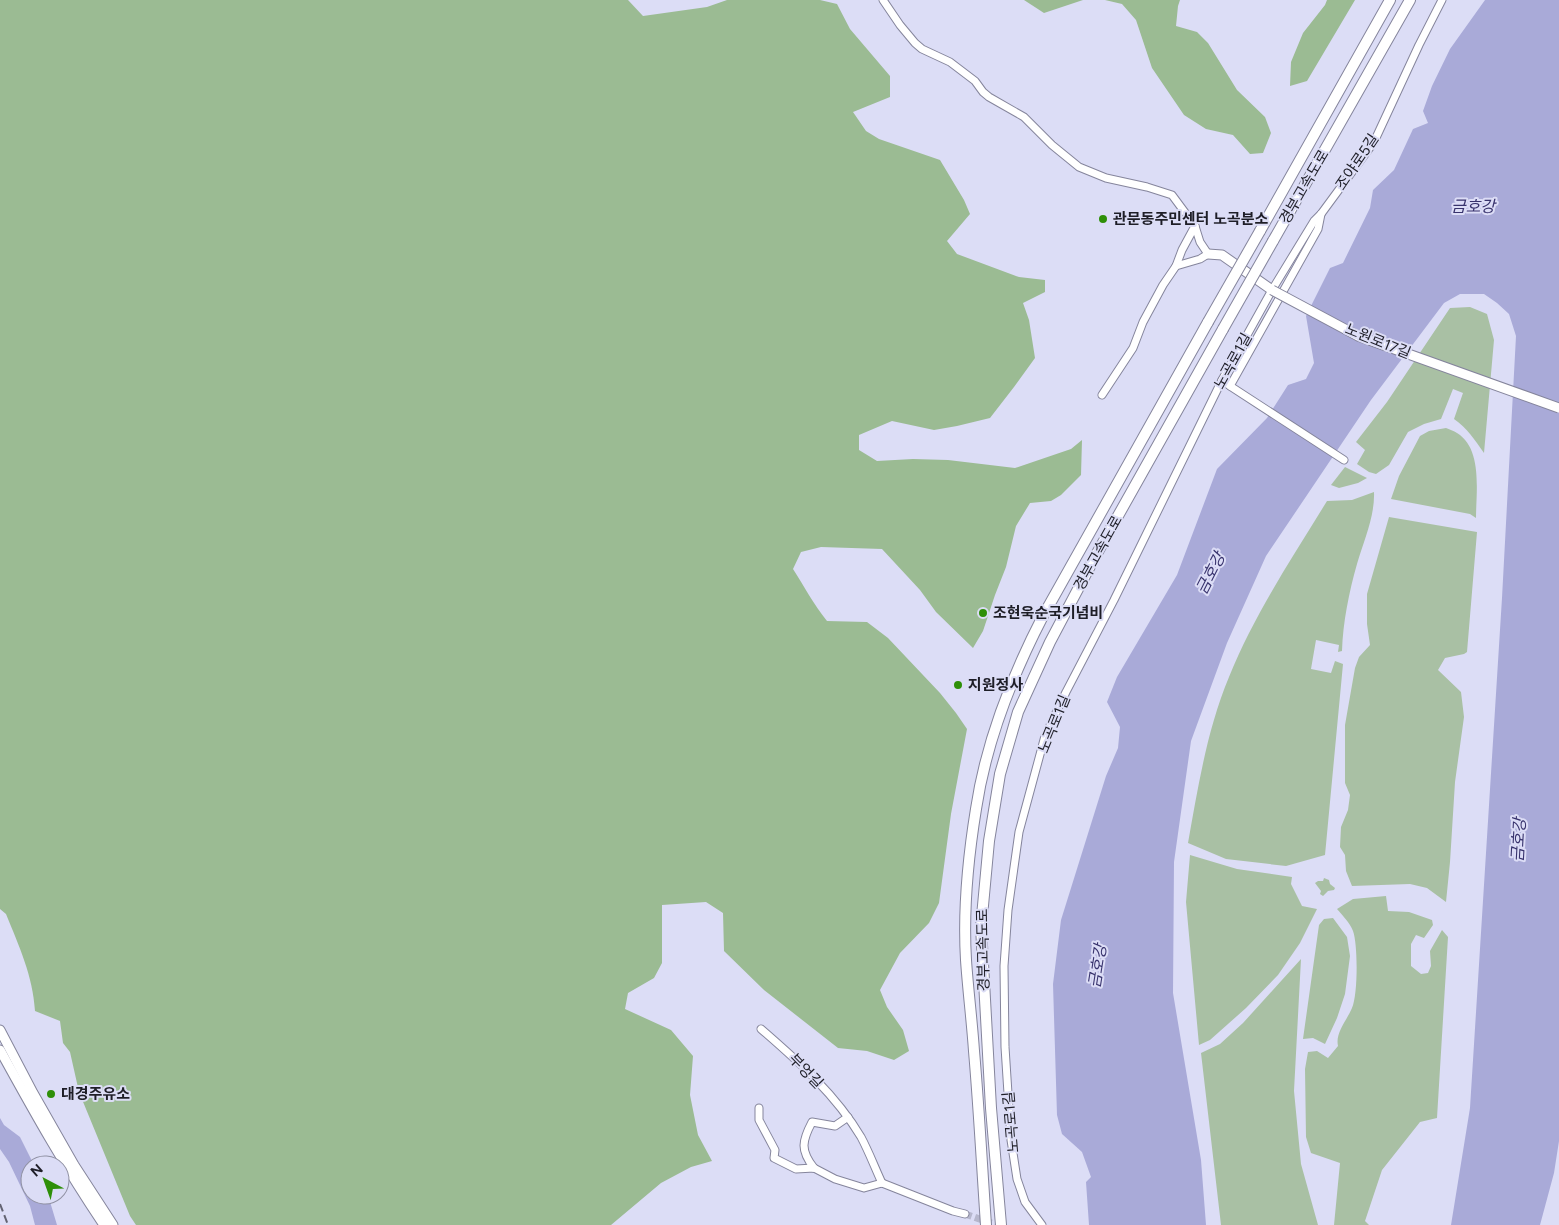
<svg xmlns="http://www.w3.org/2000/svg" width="1559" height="1225" font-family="Figtree,'Noto Sans KR',sans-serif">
  <rect width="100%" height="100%" fill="#dcddf6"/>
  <g fill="#a9c0a4">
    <path d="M1470,307l17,7 7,26 -10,113c-9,-13 -17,-25 -30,-34l9,-26 -10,-4 -12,30 -17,5 -16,8 -19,33 -13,9 -7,-2 -12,-8 8,-14 -9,-8 31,-40 63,-94z"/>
    <path d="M1446,428c3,1 8,3 11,5 26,16 19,59 19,85l-6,-4 -79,-15 8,-23 21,-40 9,-5z"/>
    <path d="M1345,467l22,11 -9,5 -19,5 -8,-3z"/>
    <path d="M1374,492c1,24 -10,48 -17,72 -8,28 -14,58 -15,87l-4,1 1,-7 -23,-5 -5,29 20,4 4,-12 8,3 -18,191 -39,11 -60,-7 -38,-16c10,-56 19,-113 41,-166 25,-62 63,-119 98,-176l25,-1z"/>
    <path d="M1389,517l88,15 -10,120 -3,2 -19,4 -7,12 23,22 3,25 -9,65 -5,80 -4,40 -19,-14 -17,-4 -58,2 -6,-15 -1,-16 -5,-8 1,-20 7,-17 2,-15 -5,-12v-58l10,-57 4,-11 11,-12 -3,-21v-30z"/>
    <path d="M1190,855l47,14 55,8 -1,7 11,22 15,3 -17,34 -22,32 -32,33 -36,32 -11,5 -13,-143z"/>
    <path d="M1324,878l5,2 1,4 5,4 -1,2 -6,1 -5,5 -3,-2 1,-3 -6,-8 3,-2h5z"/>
    <path d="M1386,896l2,15 21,1 23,8 1,5 -9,13 -8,-3 -5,9v22l10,8 7,-1 3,-7 -1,-15 12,-21 6,7 -11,181 -17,4 -38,48 -17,51 4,4h-35l6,-62 -29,-10 -5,-16 -1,-68 3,-17 9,-1 11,7 10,-12c-3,-13 9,-26 14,-38 6,-13 6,-64 1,-77 -3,-8 -11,-16 -16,-22l16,-10z"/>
    <path d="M1333,918l14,19 3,19 -5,38 -8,24 -12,26 -12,-6 -10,1 16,-114 5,-6z"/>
    <path d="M1301,959l-7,132 7,73 17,61h-97l-20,-172 19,-9 23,-21z"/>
  </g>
  <g fill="#9bbb93">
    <path d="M0,0h628l15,16 64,-9 20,-7h93l17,4 13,25 40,47v21l-37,15 13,19 13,8 61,21 24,40 6,14 -23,27 10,13 62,23 26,3v12l-22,11 6,17 6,38 -21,29 -24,31 -33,8 -23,4 -42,-9 -33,14v15l18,11 36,-2 35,1 67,8 56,-19 11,-9 -1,35 -20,20 -10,6 -21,2 -14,23 -10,41 -11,28 -12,36 -10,17 -37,-36 -16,-22 -38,-41 -61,-2 -20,5 -8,17c11,17 21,36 34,52l40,1 21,16 52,55 16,20 11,16 -16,85 -12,89 -10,20 -29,30 -20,37 7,17 16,23 6,21 -15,9 -27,-9 -29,-3 -74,-58 -40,-39 -1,-38 -17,-11 -44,3v58l-8,15 -26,15 -3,16 46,21 22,26 -3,39 8,40 14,26 -21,6 -30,16 -50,42h-475l-6,-9 -51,-124 -9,-40 -7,-9 -3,-22 -25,-10c-2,-35 -16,-65 -29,-97l-6,-5z"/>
    <path d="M1024,0h59l-39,13z"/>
    <path d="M1105,0h75l-2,6 -2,20 21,6 11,11 29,47 28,27 6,16 -8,20 -13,1 -17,-19 -27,-6 -22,-14 -32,-47 -16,-48 -14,-16z"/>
    <path d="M1327,0h28l-48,81 -17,5 1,-24 12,-29 22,-28z"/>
  </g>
  <g fill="#a9aad8">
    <path d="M1485,0h74v1141l-5,32 -14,52h-89l19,-117 32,-510 14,-262 -7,-22 -12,-11 -13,-9h-24l-16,9 -73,97 -105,156 -39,87 -36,98 -17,121 -1,131 28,167 5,65h-117l-3,-43 5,-5 -9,-25 -20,-18 -5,-19 -4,-131 8,-64 45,-144 12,-28 2,-21 -13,-25 10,-25 60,-102 40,-106 50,-51 21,-33 18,-6 8,-16 -8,-47 24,-48 13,-5 27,-55 3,-18 21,-20 19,-41 15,-6 -5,-12 9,-25 18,-37z"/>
    <path d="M0,1118l4,7 16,12 14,28h-4v30h18l9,30h-22l-5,-19 -21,-44 -9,-13z"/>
  </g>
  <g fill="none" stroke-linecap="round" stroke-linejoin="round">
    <path stroke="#b6b7cd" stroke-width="7" stroke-dasharray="7 3.5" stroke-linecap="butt" d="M965,1214l32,11"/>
    <defs>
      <g id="minor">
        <path d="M883,0l17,25 15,18 7,6 28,13 25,19 8,11 6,5 35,20 28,28 27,22 27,11 41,9 25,8 23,31 5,16 8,12 -8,5 -24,7 -13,19 -20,37 -10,26 -31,47"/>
        <path d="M1176,266l6,-16 13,-24"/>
        <path d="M1222,380l8,6 88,-157 3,-15"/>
        <path d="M1230,386l114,74"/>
        <path d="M761,1029c37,32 75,66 100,108 8,15 14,31 21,46"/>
        <path d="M759,1108v12l16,30 -1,8 22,11 18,-1 21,11 29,9 18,-5 71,28 12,3"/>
        <path d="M814,1168c-14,-18 -12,-27 -2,-46l23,4 13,-9"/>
        <path d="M1042,1225l-17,-23 -8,-23 -6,-39 -6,-93 -1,-81 4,-56 11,-78 26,-96 21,-44 48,-92 108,-220 50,-90 42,-69 7,-7 53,-72 45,-97 23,-45"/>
      </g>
      <g id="major">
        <path d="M1208,254l14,1 50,35"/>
        <path d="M0,1030l33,63 41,72 39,60"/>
        <path d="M0,1050c33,60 66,119 104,175"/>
      </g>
      <g id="highway">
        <path d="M1260,231l130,-231"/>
        <path d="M1273,241l137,-241"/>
        <path d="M986,1225c-4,-58 -7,-116 -12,-174 -2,-30 -6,-61 -8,-91 -3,-50 2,-102 10,-151 10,-67 36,-133 67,-193l165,-294"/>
        <path d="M1001,1225l-10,-117 -10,-181 8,-86 11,-67 18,-62 32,-70 46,-87 127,-226"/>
      </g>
    </defs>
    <use href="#minor" stroke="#85859c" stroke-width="9"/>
    <use href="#major" stroke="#85859c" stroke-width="11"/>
    <use href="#highway" stroke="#85859c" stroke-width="12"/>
    <use href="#minor" stroke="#fff" stroke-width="7"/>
    <use href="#major" stroke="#fff" stroke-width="9"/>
    <use href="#highway" stroke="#fff" stroke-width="10"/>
    <path stroke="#636372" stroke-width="2" stroke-dasharray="8 4" stroke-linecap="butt" d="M0,1204l8,21"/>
    <defs>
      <path id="major-bridge" d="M1272,290l86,46 201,72"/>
      <g id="highway-bridge">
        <path d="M1208,322l52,-91"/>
        <path d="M1223,329l50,-88"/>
      </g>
    </defs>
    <use href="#major-bridge" stroke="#85859c" stroke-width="11" stroke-linecap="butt"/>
    <use href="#highway-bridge" stroke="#85859c" stroke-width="12" stroke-linecap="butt"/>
    <use href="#major-bridge" stroke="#fff" stroke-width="9"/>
    <use href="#highway-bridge" stroke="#fff" stroke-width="10"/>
  </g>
  <g fill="#2e8f08" stroke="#dcddf6" stroke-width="2">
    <circle cx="1103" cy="219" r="5"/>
    <circle cx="983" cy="613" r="5"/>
    <circle cx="958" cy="685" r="5"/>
    <circle cx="51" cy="1094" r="5"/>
  </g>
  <g text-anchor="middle" stroke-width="4" stroke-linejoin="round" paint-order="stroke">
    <g font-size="15" fill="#1e1e27" stroke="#dcddf6">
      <text transform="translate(1357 162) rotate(-56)" y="5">조야로5길</text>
      <text transform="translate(1304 187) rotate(-60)" y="5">경부고속도로</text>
      <text transform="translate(1378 341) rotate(22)" y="5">노원로17길</text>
      <text transform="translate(1233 361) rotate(-61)" y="5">노곡로1길</text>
      <text transform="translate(1098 553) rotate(-61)" y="5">경부고속도로</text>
      <text transform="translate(1054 724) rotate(-68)" y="5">노곡로1길</text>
      <text transform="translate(983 950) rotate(-91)" y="5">경부고속도로</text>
      <text transform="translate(806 1071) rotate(46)" y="5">부엉길</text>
      <text transform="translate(1011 1122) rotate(-95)" y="5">노곡로1길</text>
    </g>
    <g font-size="15" font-weight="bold" fill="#1e1e27" stroke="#dcddf6" text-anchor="start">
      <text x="1113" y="224">관문동주민센터 노곡분소</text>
      <text x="993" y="618">조현욱순국기념비</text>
      <text x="968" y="690">지원정사</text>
      <text x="61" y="1099">대경주유소</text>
    </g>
    <g font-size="16" font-style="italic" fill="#38336d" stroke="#dcddf6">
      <text x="1473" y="212">금호강</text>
      <text transform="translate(1210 573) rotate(-63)" y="6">금호강</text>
      <text transform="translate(1518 840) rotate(-87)" y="6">금호강</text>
      <text transform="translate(1097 966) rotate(-81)" y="6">금호강</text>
    </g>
  </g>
  <g transform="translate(45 1180) rotate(319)"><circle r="24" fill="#dcddf6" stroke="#9091a3"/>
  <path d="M0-4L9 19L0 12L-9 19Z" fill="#2e8f08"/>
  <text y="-8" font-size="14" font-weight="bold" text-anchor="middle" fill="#1e1e27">N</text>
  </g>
</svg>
